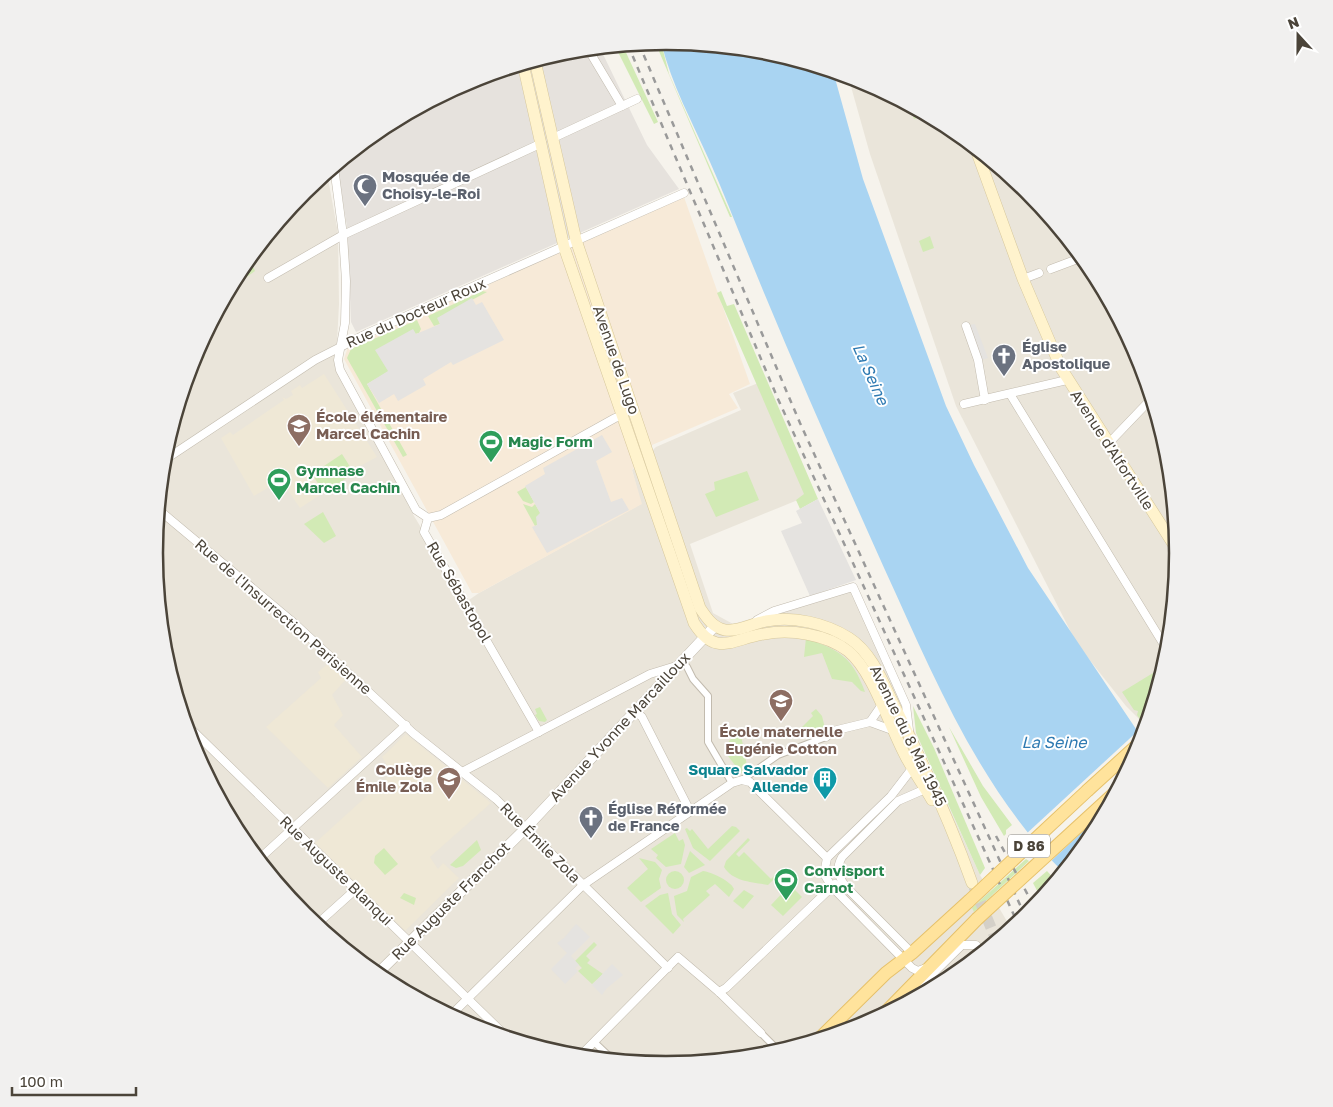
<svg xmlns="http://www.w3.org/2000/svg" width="1333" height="1107" font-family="'Golos Text',sans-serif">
  <rect width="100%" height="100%" fill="#f6f3ec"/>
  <g fill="#eae5da">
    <path d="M848,76l15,4 88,48 78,63 64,78 47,89 29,96 10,100 -10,100 -22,73 -21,-21 -49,-62 -121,-238 -86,-252z"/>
    <path d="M327,173l11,60 1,71 -3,57 78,155 52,86 13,-9 162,-89 -9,-34 24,-23 85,-37 -8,-17 33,-13 49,113 -125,51 23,69 20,11 117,-34 130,285 32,55 -61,50 -89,47 -96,29 -100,10 -100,-10 -96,-29 -88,-48 -78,-63 -64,-78 -47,-89 -29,-96 -10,-100 10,-100 29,-96 48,-88 63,-78z"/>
  </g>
  <path fill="#f7ead8" d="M684,197l66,187 -21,10 9,14 -86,37 -20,25 10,34 -163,89h-7l-128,-234 4,-12z"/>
  <path fill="#e6e2dd" d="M600,48l47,97 32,44 -323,143 -5,-10 -4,-95 -10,-63 45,-37 89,-47 96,-29z"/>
  <g fill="#efe8d6">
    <path d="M324,374l53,83 -21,11 1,3 -57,37 -19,-28 -27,16 -33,-58 9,-6 3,3 51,-35 -2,-3 4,2 7,-4 -2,-4 9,-6 2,3z"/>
    <path d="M330,662l17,16 -15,17 11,20 -9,10 28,32 -34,31 -62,-61 55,-49 -3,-6z"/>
    <path d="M406,734l85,69 -61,54 8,12 5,-6 16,15 -54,53 -90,-88 77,-70 -10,-16z"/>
  </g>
  <g fill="#d2eab5">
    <path d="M655,42h6l8,32 63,143h-2z"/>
    <path d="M615,46h8l35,76 -4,2z"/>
    <path d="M909,105l17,9v1l-12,4z"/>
    <path d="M930,236l4,12 -11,4 -4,-11z"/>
    <path d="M249,258l6,13 -25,18z"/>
    <path d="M482,291l5,1 -49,26 2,6 -6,2 -6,-10z"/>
    <path d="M721,291l6,15 7,-2 84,195 -18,10 -4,-9 8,-6 -87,-201z"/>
    <path d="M417,320l4,9 -2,4 -4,1 -2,-4 -25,42 -21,12 40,71 -4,2 -56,-99 4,-9z"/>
    <path d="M199,347l6,10 -15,11z"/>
    <path d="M342,454l12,19 -30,20 -12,-19z"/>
    <path d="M747,471l12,29 -43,17 -11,-23 10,-4 -1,-8z"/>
    <path d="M526,487l8,15 -3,2 -8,-3 -6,-9z"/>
    <path d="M523,504l9,3 3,-3 6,10 -4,11 -2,1z"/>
    <path d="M323,512l13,24 -12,7 -20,-19z"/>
    <path d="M806,638c34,13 46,18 59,54l-4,-1 -9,-9 -20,-3 -10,-26 -18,4z"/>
    <path d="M1166,665l-17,52 -5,8 -7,-10 1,-4 -4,-1 -12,-18z"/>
    <path d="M913,706l21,42 51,120 -5,7 -64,-142z"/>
    <path d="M540,707l7,13 -2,2 -6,-1 -4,-6 2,-1 -2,-5z"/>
    <path d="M816,709l6,7 3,12 -17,7 -7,-7 12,-12 -2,-3z"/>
    <path d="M949,727l34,59 29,39 -6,5v4l-2,2 -23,-39z"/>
    <path d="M740,730l8,41 -7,2 -16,-21 4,-11z"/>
    <path d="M732,826l4,1 4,4 -30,30 -17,-13 -8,-19 2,-1 3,3 2,-2 16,20z"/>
    <path d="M675,833l4,8 4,-2 2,6 -4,19 -15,3 -10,-9 2,-3 -7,-6z"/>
    <path d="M748,838l2,2 -14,14 3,3 5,-5 27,27 7,-7 1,2 -11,11c-15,-3 -35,-3 -44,-18l2,-6z"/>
    <path d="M477,840l4,10 -18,16 -7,2 -6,-3z"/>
    <path d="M384,848l14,16 -13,11 -11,-12 1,-7z"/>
    <path d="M690,851l15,14 -16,8 -5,-6z"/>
    <path d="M639,858l16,4 7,8 -3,9 2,9 -20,14 -14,-14 21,-19z"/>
    <path d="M1026,859l3,2 -55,51 -2,-4z"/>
    <path d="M703,871c9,1 29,11 31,18l-5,8 -14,-13 -9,7 4,4 -27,24 1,3 -7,-7 -3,-19 13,-5 4,-14z"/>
    <path d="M1047,871l10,11 -15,18 -9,-17z"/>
    <circle cx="675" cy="880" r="9"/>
    <path d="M790,885l12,12 -19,19 -12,-11z"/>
    <path d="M744,890l10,6 -11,13 -10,-8z"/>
    <path d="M404,893l12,5 -2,7 -14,-7z"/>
    <path d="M668,893l4,21 9,11 -8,9 -28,-28 15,-11z"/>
    <path d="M594,942l3,3 -11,11 4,4 -3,3 16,11 -11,10 -14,-13 4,-3 -7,-7z"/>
  </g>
  <g fill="#e5e3e0">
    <path d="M472,298l4,7 6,-3 22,38 -51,25 -2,-3 -28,17 3,6 -28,16 -4,-7 -15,9 -12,-19 21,-13 -13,-21 38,-21 3,5 24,-10 -3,-6z"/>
    <path d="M975,324l13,34 -6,2 -13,-35z"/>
    <path d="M602,435l10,17 -16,9 15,41 11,-4 7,12 -82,43 -15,-26 5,-2 -1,-8 4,-4 -15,-27 20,-12 -2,-6z"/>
    <path d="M818,499l38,81 -46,16 -29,-65 21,-8 -6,-12z"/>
    <path d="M576,924l14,13 -19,19 8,9 -4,3 3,3 -13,13 -14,-15 16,-16 -10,-10 7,-5z"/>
    <path d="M612,964l11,11 -17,14 -4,6 -10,-10z"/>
  </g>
  <path fill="#a9d4f2" d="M667,41l100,10 66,20 30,108 83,227 28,59 54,103 110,164 2,18 -48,88 -28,35c-85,-85 -130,-196 -179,-303 -48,-107 -95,-213 -139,-321 -12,-29 -23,-58 -36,-87 -18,-41 -38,-76 -49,-120z"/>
  <path fill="#f6f3ec" d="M1140,729l4,6 -4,15 -31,57 -59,55 -25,-27z"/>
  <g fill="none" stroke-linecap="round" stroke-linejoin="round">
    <path stroke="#d4d0c8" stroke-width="11" stroke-dasharray="11 5.5" stroke-linecap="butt" d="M974,887l23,55"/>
    <defs>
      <g id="pedestrian">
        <path d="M687,667l6,12 15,17v46l24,41"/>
        <path d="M742,780l36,-25 48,-18"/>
        <path d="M761,1033l19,19"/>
        <path d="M594,1042l19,18"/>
      </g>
      <g id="minor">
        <path d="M588,49l34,57"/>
        <path d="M553,138l84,-39"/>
        <path d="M334,167l9,68 3,46 -1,42 -7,37 2,10 76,140 12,8"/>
        <path d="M1051,269l32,-12"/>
        <path d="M268,278l75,-43 199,-92"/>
        <path d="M1023,279l16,-6"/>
        <path d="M966,326l12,34 7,40"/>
        <path d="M1010,394l159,259"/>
        <path d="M964,404l103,-24"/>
        <path d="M1108,444l44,-46"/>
        <path d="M163,461l152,-101 53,-27 316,-140"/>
        <path d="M159,510l135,113 119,110 83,66 172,169"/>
        <path d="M428,518l-4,14 115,200"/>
        <path d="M428,518l13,-3 174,-97 9,-3"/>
        <path d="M757,620l17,-9 79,-24 53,118 3,25"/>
        <path d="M635,711l7,6 48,94"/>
        <path d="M870,722l11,-16"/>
        <path d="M186,724l322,314"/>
        <path d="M826,737l7,-6 37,-9 22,8"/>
        <path d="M914,766l-23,30 -64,62 -3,16 8,13 80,81 6,3 8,-3"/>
        <path d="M462,772l188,-98 26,-8"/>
        <path d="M258,860l148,-135"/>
        <path d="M316,925l39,-35"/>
        <path d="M912,953l-65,-65c-8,-9 -12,-19 -5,-31l56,-56 32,-14"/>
        <path d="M719,992l7,-4 109,-104"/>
        <path d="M896,1003l9,-2 57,-56h14l7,8"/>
        <path d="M450,1016l133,-131 149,-102 10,-3 8,2 77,76"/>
        <path d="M579,1057l99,-100 41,35 42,41"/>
      </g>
      <path id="tertiary" d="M376,975l150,-147 189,-202"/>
      <g id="secondary">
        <path d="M535,61l41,179 124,368c6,9 13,20 25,22 14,2 28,-7 41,-9 28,-5 59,2 83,17 25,16 36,50 49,75 28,56 53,111 74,170"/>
        <path d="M523,64l41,183 130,376c22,35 38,16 70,11 26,-5 62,0 84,17 25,20 42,77 58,106 8,15 18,29 26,43"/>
        <path d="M975,147l48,132 38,89 118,185"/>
      </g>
      <g id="primary">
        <path d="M1088,790l55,-50"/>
        <path d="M882,1016l95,-97"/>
        <path d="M818,1040l68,-67 26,-20 57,-52"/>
      </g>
    </defs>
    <use href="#pedestrian" stroke="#c2bbae" stroke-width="8"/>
    <use href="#minor" stroke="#c2bbae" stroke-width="9"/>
    <use href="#tertiary" stroke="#c2bbae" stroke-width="11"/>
    <use href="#secondary" stroke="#d6c79b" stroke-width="12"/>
    <use href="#primary" stroke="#e6c16a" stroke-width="14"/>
    <use href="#pedestrian" stroke="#fff" stroke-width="6"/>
    <use href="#minor" stroke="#fff" stroke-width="8"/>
    <use href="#tertiary" stroke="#fff" stroke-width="10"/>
    <use href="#secondary" stroke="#fff3cd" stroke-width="11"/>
    <use href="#primary" stroke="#ffe39c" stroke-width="12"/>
    <g stroke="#9a9a9a" stroke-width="2.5" stroke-dasharray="6 6" stroke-linecap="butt">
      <path d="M639,44l161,379 226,495"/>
      <path d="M628,45l150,354 240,525"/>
      <path d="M996,836l39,72"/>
    </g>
    <defs>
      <g id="primary-bridge">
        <path d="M969,901l119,-111"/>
        <path d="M977,919l141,-129"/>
      </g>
    </defs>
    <use href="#primary-bridge" stroke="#e6c16a" stroke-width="14" stroke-linecap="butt"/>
    <use href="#primary-bridge" stroke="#ffe39c" stroke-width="12"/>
  </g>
  <defs>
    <symbol id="mosque-pin" viewBox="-11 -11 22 30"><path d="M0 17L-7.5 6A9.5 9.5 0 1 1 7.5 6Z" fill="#6b7280" stroke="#fff"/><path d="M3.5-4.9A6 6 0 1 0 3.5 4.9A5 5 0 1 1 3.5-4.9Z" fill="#fff"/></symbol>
    <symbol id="church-pin" viewBox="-11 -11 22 30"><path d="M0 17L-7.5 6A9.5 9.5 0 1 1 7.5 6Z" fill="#6b7280" stroke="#fff"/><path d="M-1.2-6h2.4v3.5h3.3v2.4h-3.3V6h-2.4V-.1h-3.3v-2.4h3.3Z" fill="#fff"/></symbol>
    <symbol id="school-pin" viewBox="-11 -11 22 30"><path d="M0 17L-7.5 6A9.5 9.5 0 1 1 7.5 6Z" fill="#8d6e63" stroke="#fff"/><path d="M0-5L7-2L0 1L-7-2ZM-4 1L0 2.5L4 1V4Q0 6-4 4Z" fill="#fff"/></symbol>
    <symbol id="stadium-pin" viewBox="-11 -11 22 30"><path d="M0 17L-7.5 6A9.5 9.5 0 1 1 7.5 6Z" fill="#2e9e5b" stroke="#fff"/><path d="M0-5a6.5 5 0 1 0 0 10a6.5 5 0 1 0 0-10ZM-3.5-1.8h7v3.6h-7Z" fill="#fff"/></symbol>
    <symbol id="building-pin" viewBox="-11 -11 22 30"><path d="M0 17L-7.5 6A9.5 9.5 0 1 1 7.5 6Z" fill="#0f9aa8" stroke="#fff"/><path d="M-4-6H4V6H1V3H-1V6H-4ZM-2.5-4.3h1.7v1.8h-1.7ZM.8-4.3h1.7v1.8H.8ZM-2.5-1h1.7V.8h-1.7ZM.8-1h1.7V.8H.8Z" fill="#fff"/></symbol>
  </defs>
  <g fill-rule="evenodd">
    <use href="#mosque-pin" x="351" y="172" width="28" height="38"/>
    <use href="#church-pin" x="990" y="342" width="28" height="38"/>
    <use href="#school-pin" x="285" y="412" width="28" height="38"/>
    <use href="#stadium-pin" x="477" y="428" width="28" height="38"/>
    <use href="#stadium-pin" x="265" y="466" width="28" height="38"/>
    <use href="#school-pin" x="767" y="687" width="28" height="38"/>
    <use href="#school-pin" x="435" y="765" width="28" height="38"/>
    <use href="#building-pin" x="811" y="765" width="28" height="38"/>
    <use href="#church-pin" x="577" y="804" width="28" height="38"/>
    <use href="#stadium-pin" x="772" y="866" width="28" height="38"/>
  </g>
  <g text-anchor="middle" stroke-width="4" stroke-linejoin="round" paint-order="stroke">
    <rect fill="#fff" stroke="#817c74" stroke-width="1" x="1008" y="834.5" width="42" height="23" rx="4"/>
    <g font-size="14" font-weight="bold" fill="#4b4439">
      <text x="1029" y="851">D 86</text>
    </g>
    <g font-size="15" font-weight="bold" fill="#5b616d" stroke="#fff" text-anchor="start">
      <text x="382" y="182">Mosquée de<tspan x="382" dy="17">Choisy-le-Roi</tspan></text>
      <text x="1022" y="352">Église<tspan x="1022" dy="17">Apostolique</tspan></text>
      <text x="608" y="814">Église Réformée<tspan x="608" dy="17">de France</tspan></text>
    </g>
    <g font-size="15" fill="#4b4439" stroke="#fff">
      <text transform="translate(416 313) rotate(-24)" y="5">Rue du Docteur Roux</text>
      <text transform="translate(616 360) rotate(71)" y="5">Avenue de Lugo</text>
      <text transform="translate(1112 450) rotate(57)" y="5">Avenue d'Alfortville</text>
      <text transform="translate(459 592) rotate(60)" y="5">Rue Sébastopol</text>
      <text transform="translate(283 617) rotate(41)" y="5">Rue de l'Insurrection Parisienne</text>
      <text transform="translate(620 727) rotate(-47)" y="5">Avenue Yvonne Marcailloux</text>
      <text transform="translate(908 736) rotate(64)" y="5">Avenue du 8 Mai 1945</text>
      <text transform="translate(540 843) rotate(45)" y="5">Rue Émile Zola</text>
      <text transform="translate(336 871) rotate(44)" y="5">Rue Auguste Blanqui</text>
      <text transform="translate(451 901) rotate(-45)" y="5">Rue Auguste Franchot</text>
    </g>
    <g font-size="15" font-weight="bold" fill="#785e54" stroke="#fff" text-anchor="start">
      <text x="316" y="422">École élémentaire<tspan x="316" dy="17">Marcel Cachin</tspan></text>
      <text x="781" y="737" text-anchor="middle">École maternelle<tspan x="781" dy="17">Eugénie Cotton</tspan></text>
      <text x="432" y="775" text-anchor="end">Collège<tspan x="432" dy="17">Émile Zola</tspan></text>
    </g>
    <g font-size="15" font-weight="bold" fill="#27864d" stroke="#fff" text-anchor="start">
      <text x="508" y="447">Magic Form</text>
      <text x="296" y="476">Gymnase<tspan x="296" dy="17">Marcel Cachin</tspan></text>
      <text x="804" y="876">Convisport<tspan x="804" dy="17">Carnot</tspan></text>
    </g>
    <g font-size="15" font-weight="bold" fill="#0d838f" stroke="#fff" text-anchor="end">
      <text x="808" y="775">Square Salvador<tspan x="808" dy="17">Allende</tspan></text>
    </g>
    <g font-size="16" font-style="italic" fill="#2e7ab2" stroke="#fff">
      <text transform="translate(871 374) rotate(66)" y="6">La Seine</text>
      <text x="1054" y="748">La Seine</text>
    </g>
  </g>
  <path d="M0 0H1333V1107H0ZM163 553a503 503 0 1 1 1006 0a503 503 0 1 1-1006 0Z" fill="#f1f0ef" fill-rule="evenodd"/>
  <path fill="none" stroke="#4b4439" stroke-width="2.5" d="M163 553a503 503 0 1 1 1006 0a503 503 0 1 1-1006 0Z"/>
  <g transform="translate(1298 35) rotate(339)" stroke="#ffffff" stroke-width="4" paint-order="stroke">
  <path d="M0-4L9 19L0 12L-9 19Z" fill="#4b4439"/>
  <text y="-8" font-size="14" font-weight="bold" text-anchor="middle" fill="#4b4439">N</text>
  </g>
  <path d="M12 1087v8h124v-8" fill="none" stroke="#4b4439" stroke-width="2.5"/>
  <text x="20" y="1087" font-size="15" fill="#4b4439" stroke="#ffffff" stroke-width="4" paint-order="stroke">100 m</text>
</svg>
